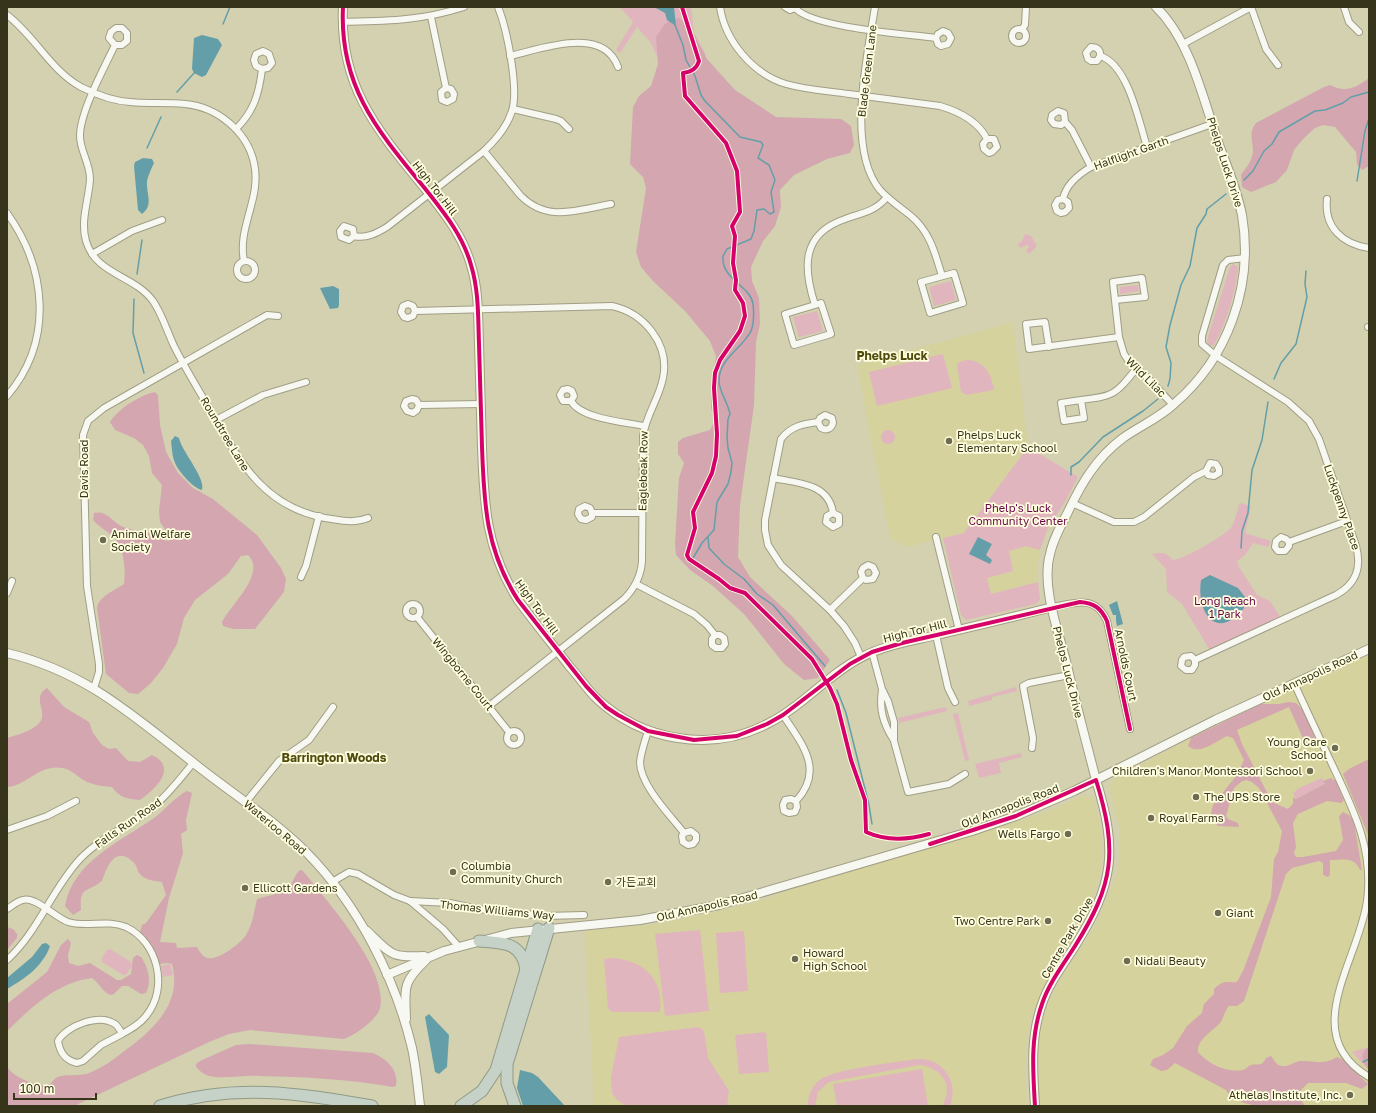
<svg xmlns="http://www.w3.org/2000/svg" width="1376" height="1113" font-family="'Golos Text','Noto Sans KR',sans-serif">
  <rect width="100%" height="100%" fill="#d3d1b0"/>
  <g fill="#d5d29d">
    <path d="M1013,322l15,125 -64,86 -57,14 -17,-9 -33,-173z"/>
    <path d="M1026,546l14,4 -3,17 1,15 -47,12 -4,-16 26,-7 -5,-20z"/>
    <path d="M1369,654v452h-329l-2,-53 2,-22 6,-21 9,-21 42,-66 15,-35 6,-18 2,-17 -1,-26 -10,-40 4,-8 117,-61z"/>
    <path d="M1083,795l9,2 6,19 3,16v36l-7,28 -5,14 -43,72 -16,36 -5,36 2,52h-433l-9,-175 79,-8 93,-21 40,-15 228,-68 31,-11z"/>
  </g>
  <g fill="#e1b5be">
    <path d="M620,7h71l3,26 12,22 -38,24 -17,-36 -14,-16 -17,26 -4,-3 17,-28z"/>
    <path d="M1025,234l6,2 6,10 -8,8 -3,-3 3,-4 -2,-2 -7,3 -2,-4 4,-3z"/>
    <path d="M1233,264l5,3c-3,28 -11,54 -24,78l-5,1 -2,-6 23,-73z"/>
    <path d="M951,281l5,19 -22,6 -5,-19z"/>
    <path d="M1138,285l1,6 -19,3v-7z"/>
    <path d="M817,311l6,20 -24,6 -6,-20z"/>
    <path d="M943,354l9,34 -75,18 -8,-34z"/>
    <path d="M966,360c18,0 25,13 28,30l-28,5 -5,-3 -4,-29z"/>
    <circle cx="888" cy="437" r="7"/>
    <path d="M1028,447l50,30 -13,25 -17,26 -8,22 -14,-4 -17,5 4,20 -26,7 4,16 47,-12 2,18 -4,4 -70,16 -5,-5 -18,-77 21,-5z"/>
    <path d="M1240,503l11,3 -6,27 26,8 -3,6 -15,-4 -8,12 -8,6 2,6 18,28 13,6 12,19 -71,32 -29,-48 -15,-12 -1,-23 -14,-15c10,-2 14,-2 21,6 11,-1 49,-23 57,-31 5,-6 7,-19 10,-26z"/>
    <path d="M1016,687l1,4 -25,6v3l-23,6 -1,-5z"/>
    <path d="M946,707l1,4 -48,12 -1,-5z"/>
    <path d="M958,713l11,47 -4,1 -12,-47z"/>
    <path d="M1021,753l1,4 -23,6 2,10 -22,5 -4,-14z"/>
    <path d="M1322,778l3,6 -29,15 -3,-6 6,-5z"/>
    <path d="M700,930l9,81 -44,5 -10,-82z"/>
    <path d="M744,931l4,60 -28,2 -4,-60z"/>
    <path d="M110,949l21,13 1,4 -6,9h-3l-21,-13v-4l5,-8z"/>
    <path d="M612,958c32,2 52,22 48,54h-48l-4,-4 -4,-49z"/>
    <path d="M170,964l3,11 -10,2 -2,-11z"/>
    <path d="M699,1027l5,4 4,27 21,33 -2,15h-99l-10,-5 -6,-8 -1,-16 8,-40z"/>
    <path d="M766,1032l3,40 -30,2 -4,-39z"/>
    <path d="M1369,1047l-4,19 -13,-14z"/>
    <path d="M918,1059c26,-1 41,24 32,47h-8c13,-20 -1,-39 -23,-41l-90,17 -11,10 -3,14h-7c0,-11 4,-21 13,-27 15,-10 76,-17 97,-20z"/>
    <path d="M922,1069l6,37h-91l-4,-22z"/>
  </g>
  <g fill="#d3a6b0">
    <path d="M679,18l13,12 15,29 28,31 41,27 65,2 10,7 3,19 -4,8 -23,6 -33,16 -14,15 1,17 -6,19 -12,15 -12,26 1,14 7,17 1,26 -4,18 -2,63 -14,100 -2,52 12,20 42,39 38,44 -12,18 -14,2 -20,-16 -39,-49 -32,-29 -23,-16 -14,-15 -1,-11 4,-66 5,-15 -6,-9v-12l5,-4 27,-8 5,-10 -4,-12 1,-25 4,-27 -6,-15 -25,-30 -32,-30 -12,-14 -5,-15 10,-64 -3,-11 -13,-13 3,-57 6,-11 12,-10 7,-22 -2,-27 9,-13 4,-3z"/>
    <path d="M1369,78v88l-7,4 -5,-6 -1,-12 -21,-25 -12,-2 -8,3 -11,10 -10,12 -7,20 -11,12 -25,10 -9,-5 -1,-12c5,-7 11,-14 12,-23 0,-11 -5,-19 3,-29l68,-36 6,-2c15,8 26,3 39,-7z"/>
    <path d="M155,392l3,3 2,30 6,27 12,21 15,15 20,11 44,36 24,33 5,11 -2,13 -29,37h-22l-10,-3 -1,-4c8,-16 45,-49 26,-67l-7,1 -13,18 -33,26 -11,18 -7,26 -14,24 -13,16 -12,10 -9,-1 -23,-19 -9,-66c2,-12 17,-17 27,-24 2,-15 0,-37 -11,-48 -7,-6 -14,-9 -20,-16l1,-7c12,-3 17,7 27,13 10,5 22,4 33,8 5,2 8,6 14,7l3,-3 -11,-16 -1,-11 3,-26 -10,-12 -3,-17 -6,-11 -9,-7 -19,-8 -5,-8c8,-13 30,-27 45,-30z"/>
    <path d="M47,688l17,19 25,15 4,11 9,12 7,4 7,-1 12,13 12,1 12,-7c27,13 2,35 -12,45 -13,-1 -20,-2 -28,-13 -6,-1 -13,-1 -19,-3 -17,-4 -20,-19 -41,-16 -17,2 -28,18 -45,19v-49c10,-3 26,-7 33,-16 8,-11 -9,-24 7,-34z"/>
    <path d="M1288,702l8,1 8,8 12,30 -2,6 -8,-2 -17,-38 -52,23 5,14 30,58 16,7 5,-5v-7l3,2 29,-15 -2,-3 8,-3 5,3 8,19 -3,3 -14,-2 -29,13 -5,9 3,24 -2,6 2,4h7l33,-6 7,-11 -4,-24 4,-4 6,3 5,7 8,48h-2c-6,-14 -16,-10 -30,-10v15l-2,2 -5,-2v-12l-4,-2 -27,7 -6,6 -42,127 -7,5h-8c-5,6 -5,12 -9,17 -8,9 -23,16 -22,29 10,12 29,21 45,18 3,-1 5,-4 8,-5 7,-2 10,3 15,-7l5,-2c3,4 6,10 11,10 6,1 12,-4 18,-5 15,-1 22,5 37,-4l5,2 26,25 -6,5 -16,-6h-38l-9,9 2,8 4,6c-23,0 -65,6 -79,-16l-51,-27 -8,7 -6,1 -11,-6 3,-6 10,-4 10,-7 14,-22 15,-13 2,-9 10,-10v-5c11,-10 11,-6 23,-7l6,-11 28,-74 3,-38 4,-7 4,-21 -23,-43 -7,-6 -6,-2 -5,2 -7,6 -8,28 2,3 10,4 1,4 -21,-1 -8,-8 3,-13 23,-29 8,-16 -11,-22 -6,-2c-11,5 -28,20 -39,10l3,-8 69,-34h19z"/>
    <path d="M1369,759v78l-26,-63 6,-5z"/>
    <path d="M187,791l5,2 -6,27 1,10 -6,4 2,19 -14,45 -9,44 16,1 1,5 20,-1c2,4 5,9 10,11 11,3 34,-15 39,-23 7,-11 8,-24 11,-36 8,-3 23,-5 28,-8 8,-5 8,-15 15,-21l3,1c23,29 86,98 77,137 -3,12 -25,27 -36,31l-94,-9 -21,4 -20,8 -135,64h-67v-39c8,11 27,18 40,19 4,-2 6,-6 9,-8 7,-5 24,-1 33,-5 13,-5 24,-13 34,-21 29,-21 60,-48 49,-88l-5,-1 -7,1 -10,-19 -10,-13 2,-7 4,-2 20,-28 -4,-13c-8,-1 -18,-2 -23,-9 -2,-3 -2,-8 -6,-11 -18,-17 -26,5 -31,19 -15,12 -23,5 -21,29l-8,5 -8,-9c8,-45 55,-64 89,-88 11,-8 21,-21 33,-27z"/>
    <path d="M7,927l6,2 4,5v4l-10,12z"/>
    <path d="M68,939l3,4 -3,12 1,8 9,3 12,-3 27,17h4l10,-6 2,-16 4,-3 4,2c7,10 11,24 5,36l-5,1 -13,-8h-6l-8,8 -4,1c-8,-4 -10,-11 -18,-17 -36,5 -60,29 -85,53v-27l40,-32 14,-27z"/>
    <path d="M249,1044l124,9c13,6 26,16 23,33l-3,1c-46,-8 -88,-10 -135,-11 -15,-1 -40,4 -52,-1 -4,-2 -7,-5 -10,-8v-3l4,-3 36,-16z"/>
    <path d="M1369,1047v23c-7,-7 -10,-17 0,-23z"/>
  </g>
  <g fill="#649fa9">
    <path d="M654,7h20l2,19 -9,-6 -2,-7z"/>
    <path d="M202,35l16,4 4,6 -16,30 -4,2 -8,-4 -2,-4 2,-31z"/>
    <path d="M143,158l9,1 2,4c-3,6 -6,13 -7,18 -1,13 7,24 -5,33l-4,-4 -4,-44 1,-4z"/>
    <path d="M333,286l6,3v16l-1,3 -8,1 -10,-21z"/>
    <path d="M175,436l4,2c3,14 27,40 23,52 -9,-2 -23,-18 -27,-27 -3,-7 -3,-15 -4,-22z"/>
    <path d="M978,537l14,7 -6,11 6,5 -2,4 -21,-10z"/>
    <path d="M1210,575l28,13 7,9 -1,11c-26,33 -48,7 -43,-28z"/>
    <path d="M1117,601l6,23 -6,2 -1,-5v-6h-3l-4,-10z"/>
    <path d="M46,943l4,3c-7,20 -24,32 -43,43v-11l25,-21 10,-13z"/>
    <path d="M429,1014l20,21 -2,32 -8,7 -4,-2 -10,-55z"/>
    <path d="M520,1070l12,3 6,4 27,29h-42l-6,-18z"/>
  </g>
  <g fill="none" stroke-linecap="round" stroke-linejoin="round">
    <g stroke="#649fa9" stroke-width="1.5">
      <path d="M223,24l7,-17"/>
      <path d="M675,25l8,20 3,15 9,16 6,19 4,6 35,36 21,5 2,3 -5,13 11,7 6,15 -4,12 3,20 -4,2 -6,-5 -7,1 -3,21 -3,8 -24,10 -4,7c-2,24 28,30 30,48 1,7 1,20 -2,27 -9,18 -33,28 -32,51 1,11 9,21 11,32l-2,5 -1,18 1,11 4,15 -1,9 -3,12 -11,18 -3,28 -12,13 -12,20"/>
      <path d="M177,92l18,-20"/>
      <path d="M147,148l14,-31"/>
      <path d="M1244,180l9,-9 11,-20 8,-7 7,-12 36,-21 10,-1 18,-7 8,-6 18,-5"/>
      <path d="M1357,181l8,-50 4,-13"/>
      <path d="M137,274l5,-34"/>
      <path d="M134,299l-1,34 11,40"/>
      <path d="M1274,379l7,-16 15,-19 11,-47 -2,-13 1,-13"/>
      <path d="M1168,386l2,-7 1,-16 -5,-16 4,-22 11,-40 9,-19 7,-38 9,-14 1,-5 19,-15"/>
      <path d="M1071,475v-8l8,-5 24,-25 40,-26 15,-12"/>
      <path d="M708,537l1,11 15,16 20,15 13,15 16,11 52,61"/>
      <path d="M1241,548l1,-17 6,-18 4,-43 10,-30 6,-38"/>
      <path d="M837,690l9,23 23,92 3,19"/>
      <path d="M1363,1062l6,-3"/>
    </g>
    <defs>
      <g id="street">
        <path d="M720,7c5,34 33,67 66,77 21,6 43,7 63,10 31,4 61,8 91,12 17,5 38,15 47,33h7l3,8 -5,5 -3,1 -5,-4 -1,-5 4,-5"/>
        <path d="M785,7l5,3 7,-3"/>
        <path d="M875,7c-8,50 -29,142 5,183 9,10 21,18 31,26 19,16 24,37 31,60"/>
        <path d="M1251,7l15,42 12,16"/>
        <path d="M1344,7l5,15 10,10"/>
        <path d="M796,9c19,19 110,25 140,29l2,6 3,2 7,-2 3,-6 -3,-5 -5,-2 -5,3 -2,4"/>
        <path d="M7,15c27,20 44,56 74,72 16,8 32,14 49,15 18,2 37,0 55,2 32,3 62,27 69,59 8,35 -17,64 -10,98"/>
        <path d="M431,17l15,71 -5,4 1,8 5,2 6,-3 1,-5 -3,-5 -5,-1"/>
        <path d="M342,22c45,-1 78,-1 122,-15"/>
        <circle cx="1019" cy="36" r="7"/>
        <path d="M1022,29l3,-4 1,-18"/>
        <path d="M1183,44l68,-37"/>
        <path d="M115,45l-6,-7 2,-6 5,-4h6l5,5v8l-5,4h-7c-11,23 -35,67 -35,91 0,15 10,27 10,43 -1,20 -10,42 -4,62 10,34 48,34 67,60 9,13 14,30 21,45 12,24 26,46 39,69 28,49 52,92 112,103 15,2 28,6 43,0"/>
        <path d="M510,56c31,-7 93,-31 108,11"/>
        <path d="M1100,56l-3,5h-6l-3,-2 -2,-6 5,-6c6,0 10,3 9,9 28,8 39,66 47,91"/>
        <path d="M513,109l43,10 5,2 8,8"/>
        <path d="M1065,122l-4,3 -7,-1 -3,-4 1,-5 6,-4 6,2 1,9 7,8 19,37"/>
        <path d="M236,129c18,-18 23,-35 26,-60l-6,-3 -2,-6 2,-6 7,-3 6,3 3,9 -4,5 -6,1"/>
        <path d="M484,151l36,44c27,28 57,15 91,9"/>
        <path d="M1063,199l-5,1 -3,5 2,6 4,2 4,-1 4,-4 -1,-6 -5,-3c3,-15 16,-25 28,-32l121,-43"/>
        <path d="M1327,199c-3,28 15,45 42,49"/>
        <path d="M7,213c40,56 47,128 0,183"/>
        <path d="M354,236l-1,-7 -9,-3 -4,5 1,6 8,3 5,-4c12,3 23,-3 33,-9l97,-76c13,-12 23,-24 28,-40 7,-22 -5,-82 -14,-104"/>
        <path d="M92,254l40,-23 30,-11"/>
        <circle cx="246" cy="270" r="9"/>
        <path d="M954,273l9,30 -33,10 -9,-31z"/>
        <path d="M1115,300l30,-3 -3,-19 -29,4 6,55 5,17 6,9 19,16 24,26"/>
        <path d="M815,305l-30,9 9,31 37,-11 -10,-31 -6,2c-12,-37 -14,-71 30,-86 16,-6 30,-7 42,-22"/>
        <path d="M415,311l-2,-5 -5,-2 -5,2 -2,6 3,5 4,1 5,-2 2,-5 197,-5c32,7 58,38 51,72 -4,21 -17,37 -20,58l-1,125c-1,15 -7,27 -18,38l-135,107"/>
        <path d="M1368,327h1"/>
        <path d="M1049,347l-4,-25 -19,2 3,25 90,-12"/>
        <path d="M1081,400l-20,3 3,18 20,-3 -3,-18c33,-4 34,-5 55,-31"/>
        <path d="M571,401l3,-5 -2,-5 -4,-2 -5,1 -3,5 3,6h8c10,18 54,21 73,25"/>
        <path d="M419,405l-3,-5 -4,-1 -6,2 -2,5 3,5 6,2 4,-3 2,-5 62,-1"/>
        <path d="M216,420l47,-25 43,-13"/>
        <path d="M818,422l2,-4 5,-3 7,3 1,5c-2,6 -6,8 -12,5l-3,-6c-15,2 -27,4 -37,17l-16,81v10l3,15 13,20 49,45 14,16 11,17 6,14"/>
        <path d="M773,478c24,5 56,5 60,35l-6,3 -1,6 7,5 6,-3v-8l-6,-3"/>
        <path d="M1072,503l42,19h20l10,-5 50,-40 12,-6 4,-8 6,1 3,5v4l-5,3 -6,-1 -2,-4"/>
        <path d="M592,513v4l-6,3 -5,-1 -3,-5 1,-5 6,-3 5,2 2,5h50"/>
        <path d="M936,537l23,93"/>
        <path d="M1289,542v4l-4,5h-7l-3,-4 1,-6 5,-4 5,2 3,3 58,-21"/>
        <path d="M301,577l5,-11 13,-50"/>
        <path d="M636,584l58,30 13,11 8,10h5l4,3 1,6 -3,4h-6l-4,-3v-6l3,-4"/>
        <path d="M7,593l5,-12"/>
        <circle cx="413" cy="611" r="7"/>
        <path d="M1052,607c23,-4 43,-13 55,14l23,108"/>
        <path d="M830,610l33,-32 3,2 7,-1 3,-6 -3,-6 -5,-2 -5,3 -2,4 2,6"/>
        <path d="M417,617l92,115"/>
        <path d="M936,635l12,53 7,14"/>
        <path d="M872,652l10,37 6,12 6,21v19l14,51 41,-8 16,-10"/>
        <path d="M1195,660v5l-3,5h-6l-5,-4 1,-6 2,-3 7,-1 4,4 141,-65c20,-11 26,-27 20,-49l-37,-107 -10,-18 -21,-19 -72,-46 -14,-12v-8l21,-71 5,-5 17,-2"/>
        <path d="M1294,683c12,26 24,52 36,77 22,47 44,87 37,141 -8,59 -70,134 2,176"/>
        <path d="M94,688l5,-16v-8l-12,-78 -4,-151 5,-14 16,-13 163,-93 11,1"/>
        <path d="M882,690c-3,19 1,33 11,49"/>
        <path d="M783,715c19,29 42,55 13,86l-5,-2 -6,1 -2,5 1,6 5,2 6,-1 2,-5 -1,-6"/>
        <circle cx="514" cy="738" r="7"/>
        <path d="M648,731c-3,10 -7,21 -8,31 0,23 30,53 44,71l-2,3 1,6 5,3 5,-1 3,-4v-5l-5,-4 -7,2"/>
        <path d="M1032,748l1,-10 -10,-52 6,-3 40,-8"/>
        <path d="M246,802l33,-41 30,-21 24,-33"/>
        <path d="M7,830l40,-14 29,-15"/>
        <path d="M332,882l17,-10 9,2 36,21 16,6 33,28 16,18"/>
        <path d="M410,901l40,2 27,6 68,7 39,-1"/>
        <path d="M7,909c5,-3 10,-8 16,-9 12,-4 33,18 45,22 19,6 39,-3 58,5 32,15 43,61 20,89 -6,8 -15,13 -24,18 -2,-4 -4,-8 -7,-10 -16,-11 -49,2 -57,17 2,12 7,19 19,22l6,-2 18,-16 21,-11"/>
        <path d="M7,960c31,-28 45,-71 73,-101 21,-22 49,-33 72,-51 16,-13 28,-29 41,-45"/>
      </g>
      <g id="secondary">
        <path d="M343,7c-4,81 36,125 84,184 18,23 36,45 44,74 8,26 7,53 8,79 1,34 2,69 3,103 2,58 4,103 36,153 17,23 35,45 52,67 9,10 17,22 26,31 46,43 115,55 171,26 35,-17 60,-49 95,-67 23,-12 50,-16 75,-22 38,-9 77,-18 115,-28"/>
        <path d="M7,653c76,18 123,60 183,107 38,31 82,58 117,93 51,52 88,124 105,195 4,19 6,39 8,58"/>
        <path d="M367,931c24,23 23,27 57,25"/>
        <path d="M387,975l57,-24 67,-18 129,-13 79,-15 253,-74 44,-15 58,-25 141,-71 154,-71"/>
        <path d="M406,1019c-1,-32 -4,-36 20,-59"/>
        <path d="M1035,1106c-2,-35 -5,-68 7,-102 7,-21 21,-39 33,-58 39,-62 43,-95 21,-166 -10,-39 -21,-79 -30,-119 -8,-31 -25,-75 -16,-107 3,-14 10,-27 17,-40 14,-30 29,-56 56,-76 17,-12 36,-20 51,-34 54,-46 80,-118 68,-189 -5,-24 -14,-47 -23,-70 -16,-46 -28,-104 -63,-138"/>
      </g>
      <g id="highway">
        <path d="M479,941c23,2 42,0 47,28"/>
        <path d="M160,1106c75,-23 137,-13 212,0"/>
        <path d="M461,1106l21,-15 14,-21 42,-141"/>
        <path d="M515,1106l-8,-23v-19l42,-136"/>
      </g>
    </defs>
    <use href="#street" stroke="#a09e85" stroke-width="8"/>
    <use href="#secondary" stroke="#a09e85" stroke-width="10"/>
    <use href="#highway" stroke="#8f9b86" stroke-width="13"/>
    <use href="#street" stroke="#f8f8f3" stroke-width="6"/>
    <use href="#secondary" stroke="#f8f8f3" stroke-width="8"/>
    <use href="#highway" stroke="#c6d1c8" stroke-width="11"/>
    <defs>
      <g id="cycleway">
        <path d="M343,7c-4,81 36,125 84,184 18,23 36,45 44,74 8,26 7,53 8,79 1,34 2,69 3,103 2,58 4,103 36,153l68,86 20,21 12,8 30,16 46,9 43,-4 30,-12 16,-9 67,-51 22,-12 30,-9 178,-41c14,1 21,6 27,19l23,108"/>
        <path d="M682,7l17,54c-2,7 -8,11 -16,12l2,23 41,47 11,28 3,41 -8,14 3,10 -2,27 3,17 -1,10 8,13 2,13 -5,15 -20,29 -5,13 -1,15 3,46 -1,22 -4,17 -19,39 2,16 -8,27 2,4 30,20 11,9 15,5 67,66 18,29 7,16 14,56 14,40 1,32c20,9 42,8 63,2"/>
        <path d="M930,844l86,-28 80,-36c22,71 18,104 -21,166 -12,19 -26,37 -33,58 -12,34 -9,67 -7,102"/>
      </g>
    </defs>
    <use href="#cycleway" stroke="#fffedf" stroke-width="6"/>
    <use href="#cycleway" stroke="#d6006c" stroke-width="4"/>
  </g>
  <g fill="#6d6c50" stroke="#fffedf" stroke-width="1.5">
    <circle cx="949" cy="441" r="4"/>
    <circle cx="103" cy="540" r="4"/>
    <circle cx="1335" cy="748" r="4"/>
    <circle cx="1310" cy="771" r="4"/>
    <circle cx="1196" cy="797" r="4"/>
    <circle cx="1151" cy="818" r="4"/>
    <circle cx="1068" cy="834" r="4"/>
    <circle cx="453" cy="872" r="4"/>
    <circle cx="608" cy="882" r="4"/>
    <circle cx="245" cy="888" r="4"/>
    <circle cx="1218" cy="913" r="4"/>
    <circle cx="1048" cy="921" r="4"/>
    <circle cx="795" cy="959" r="4"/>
    <circle cx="1127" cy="961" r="4"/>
    <circle cx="1350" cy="1095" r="4"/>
  </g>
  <g text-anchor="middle" stroke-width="3.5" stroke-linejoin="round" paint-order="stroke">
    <g font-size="11" fill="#36351c" stroke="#fffedf">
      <text transform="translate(867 71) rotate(-83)" y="4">Blade Green Lane</text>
      <text transform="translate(1131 153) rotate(-20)" y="4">Halflight Garth</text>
      <text transform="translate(1225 162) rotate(72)" y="4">Phelps Luck Drive</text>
      <text transform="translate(435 188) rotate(52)" y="4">High Tor Hill</text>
      <text transform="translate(1146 377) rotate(45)" y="4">Wild Lilac</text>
      <text transform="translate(225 434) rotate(59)" y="4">Roundtree Lane</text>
      <text transform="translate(84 469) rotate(-90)" y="4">Davis Road</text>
      <text transform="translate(643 471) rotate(-89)" y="4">Eaglebeak Row</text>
      <text transform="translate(1342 507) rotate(71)" y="4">Luckpenny Place</text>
      <text transform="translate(537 607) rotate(54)" y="4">High Tor Hill</text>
      <text transform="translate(915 631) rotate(-14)" y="4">High Tor Hill</text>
      <text transform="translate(1126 665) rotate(78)" y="4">Arnolds Court</text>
      <text transform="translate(1068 672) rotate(76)" y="4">Phelps Luck Drive</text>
      <text transform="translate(463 674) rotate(51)" y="4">Wingborne Court</text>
      <text transform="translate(1310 676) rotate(-25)" y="4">Old Annapolis Road</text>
      <text transform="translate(1010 806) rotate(-21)" y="4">Old Annapolis Road</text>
      <text transform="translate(128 823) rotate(-35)" y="4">Falls Run Road</text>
      <text transform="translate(275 827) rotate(40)" y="4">Waterloo Road</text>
      <text transform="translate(707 906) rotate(-13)" y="4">Old Annapolis Road</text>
      <text transform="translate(497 910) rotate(6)" y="4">Thomas Williams Way</text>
      <text transform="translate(1067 938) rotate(-60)" y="4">Centre Park Drive</text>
    </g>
    <g font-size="11" fill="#36351c" stroke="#fffedf" text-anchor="start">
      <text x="957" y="439">Phelps Luck<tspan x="957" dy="13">Elementary School</tspan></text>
      <text x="111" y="538">Animal Welfare<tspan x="111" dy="13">Society</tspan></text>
      <text x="1327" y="746" text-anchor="end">Young Care<tspan x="1327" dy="13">School</tspan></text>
      <text x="1302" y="775" text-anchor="end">Children's Manor Montessori School</text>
      <text x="1204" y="801">The UPS Store</text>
      <text x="1159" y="822">Royal Farms</text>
      <text x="1060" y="838" text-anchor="end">Wells Fargo</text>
      <text x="461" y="870">Columbia<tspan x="461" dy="13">Community Church</tspan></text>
      <text x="616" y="886">가든교회</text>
      <text x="253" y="892">Ellicott Gardens</text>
      <text x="1226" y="917">Giant</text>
      <text x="1040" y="925" text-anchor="end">Two Centre Park</text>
      <text x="803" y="957">Howard<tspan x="803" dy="13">High School</tspan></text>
      <text x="1135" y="965">Nidali Beauty</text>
      <text x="1342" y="1099" text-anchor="end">Athelas Institute, Inc.</text>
    </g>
    <g font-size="11" fill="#69044b" stroke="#fffedf">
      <text x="1018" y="512">Phelp's Luck<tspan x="1018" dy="13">Community Center</tspan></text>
      <text x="1225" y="605">Long Reach<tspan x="1225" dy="13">1 Park</tspan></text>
    </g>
    <g font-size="12" font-weight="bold" fill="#504b0d" stroke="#fffedf">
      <text x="892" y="360">Phelps Luck</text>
      <text x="334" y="762">Barrington Woods</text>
    </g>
  </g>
  <rect width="1376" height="1113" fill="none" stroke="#36351c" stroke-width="16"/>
  <path d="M14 1093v6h82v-6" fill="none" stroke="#36351c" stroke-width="2"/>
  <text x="20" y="1093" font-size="12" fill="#36351c" stroke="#fffedf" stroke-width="3" paint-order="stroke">100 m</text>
</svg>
